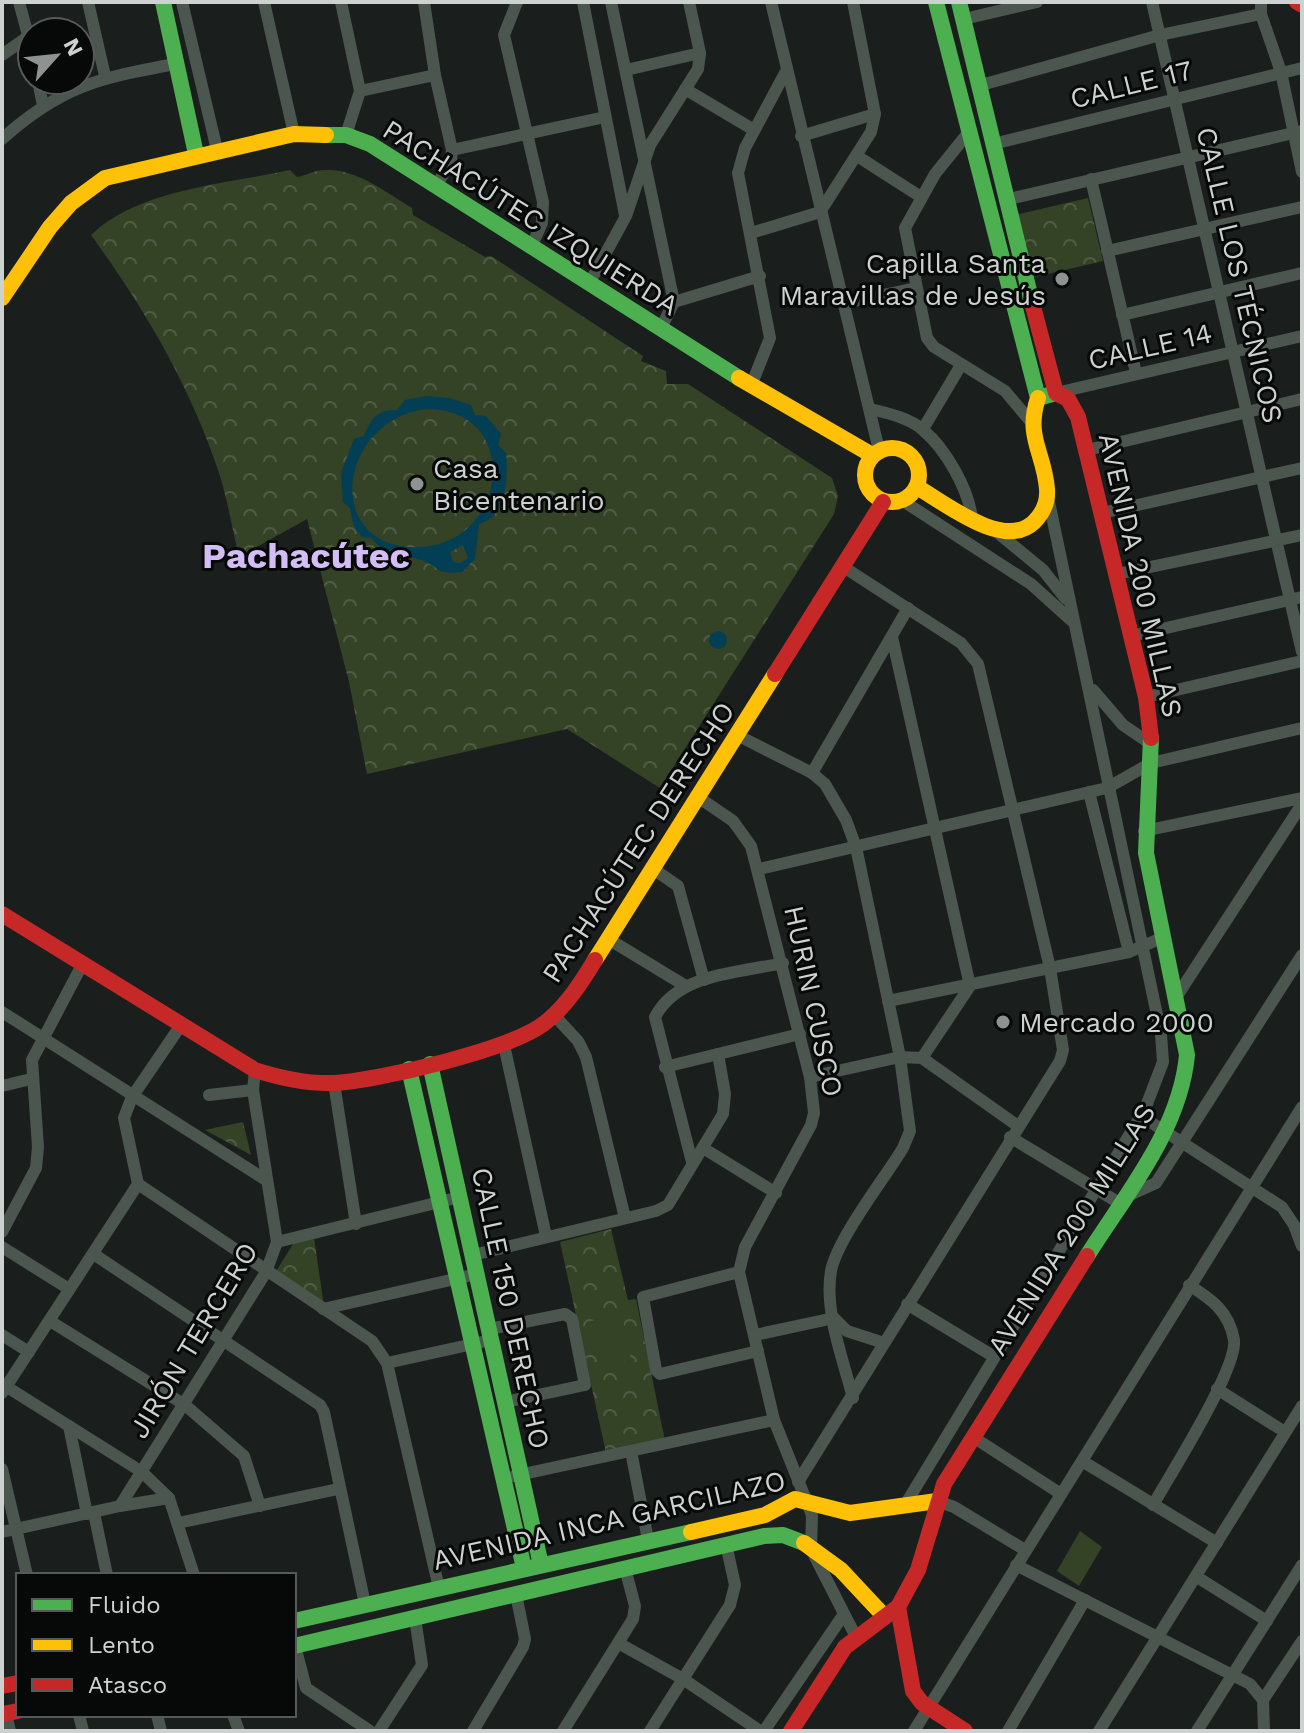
<svg xmlns="http://www.w3.org/2000/svg" width="1304" height="1733" font-family="'Work Sans',sans-serif">
  <defs>
    <pattern id="forest-crowns" width="20" height="18" patternUnits="userSpaceOnUse" patternTransform="scale(2)"><rect width="20" height="18" fill="#344226"/><path d="M2 6a3 3 0 1 1 6 0M12 15a3 3 0 1 1 6 0" fill="none" stroke="#505c44"/></pattern>
  </defs>
  <rect width="100%" height="100%" fill="#1a1f1e"/>
  <g fill="url(#forest-crowns)">
    <path d="M290,170l7,7c12,-2 16,-7 28,-7 31,-2 62,23 87,38l1,7 72,42 6,-1 152,100 -2,5 25,10 1,13h21l144,94 6,18 -4,18 -174,274 -93,-59 -200,45 -18,-92 -42,-163 -68,38c-7,-29 -12,-61 -22,-90 -29,-85 -73,-159 -126,-232 48,-46 136,-51 199,-65z"/>
    <path d="M1088,198l15,63 -68,16 -20,-62z"/>
    <path d="M243,1122l8,33 -46,-25z"/>
    <path d="M611,1229l17,71 8,-1 29,142 -59,12 -46,-211z"/>
    <path d="M314,1238l10,68 -49,-33 20,-32z"/>
  </g>
  <g fill="#344226">
    <path d="M622,1315l9,45 -30,7 -10,-46z"/>
    <path d="M1080,1531l22,16 -23,39 -22,-15z"/>
  </g>
  <g fill="#023f54" fill-rule="evenodd">
    <path d="M426,396l23,2 22,7 4,10 11,1 15,18 -3,11 8,8c2,17 1,53 -15,65 -4,3 -8,4 -12,7l-4,34 -13,13c-28,3 -21,-5 -41,-12 -24,-9 -31,0 -50,-22l-9,-1c-11,-12 -9,-16 -12,-29l-7,-6 -2,-29 13,-34 10,-3c7,-18 13,-26 33,-26l8,-10zM425,409c102,-2 83,145 -16,138 -85,-6 -70,-125 16,-138zM463,545l5,13 -8,5 -7,-1 -3,-10z"/>
    <circle cx="718" cy="640" r="9"/>
  </g>
  <g fill="none" stroke-linecap="round" stroke-linejoin="round">
    <g stroke="#4b564f" stroke-width="12">
      <path d="M19,2l13,48"/>
      <path d="M88,2l17,74"/>
      <path d="M182,2l35,148"/>
      <path d="M264,2l30,132"/>
      <path d="M341,2l19,89 -14,44"/>
      <path d="M424,2l11,73 17,75 -1,12 -14,22"/>
      <path d="M517,2l-13,33 39,167 -1,21 -10,22"/>
      <path d="M583,2l42,213"/>
      <path d="M611,2l63,300"/>
      <path d="M771,2l108,448"/>
      <path d="M1152,2l150,650"/>
      <path d="M1261,2v12l20,58 21,100"/>
      <path d="M964,19l73,-17"/>
      <path d="M2,55l27,-19"/>
      <path d="M626,70l74,-17"/>
      <path d="M38,80l5,26"/>
      <path d="M981,85l179,-50 101,-21"/>
      <path d="M685,89l69,41"/>
      <path d="M360,91l75,-16"/>
      <path d="M968,133l-33,41 -30,54 22,110 7,9 71,44 26,31"/>
      <path d="M801,136l74,-22"/>
      <path d="M2,139c59,-53 97,-61 173,-75"/>
      <path d="M993,144l309,-76"/>
      <path d="M452,150l153,-33"/>
      <path d="M857,156l64,41"/>
      <path d="M1091,179l45,194"/>
      <path d="M1005,200l297,-69"/>
      <path d="M751,233l69,-21 51,-80 4,-18 -22,-112"/>
      <path d="M1107,251l195,-44"/>
      <path d="M590,282l36,-66 24,-71 48,-76 2,-16 -11,-51"/>
      <path d="M845,303l71,-15"/>
      <path d="M1122,315l180,-42"/>
      <path d="M661,328l13,-26 86,-26"/>
      <path d="M751,386l19,-48 -32,-165 7,-25 40,-75"/>
      <path d="M1056,393l246,-57"/>
      <path d="M870,409c17,4 40,9 53,21 23,19 46,60 49,89"/>
      <path d="M923,429l38,-64"/>
      <path d="M1087,450l215,-51"/>
      <path d="M903,501l128,83 41,37"/>
      <path d="M1102,513l200,-45"/>
      <path d="M997,532l46,38 23,29"/>
      <path d="M1117,574l185,-39"/>
      <path d="M1131,636l171,-39"/>
      <path d="M892,637l78,349 -48,72"/>
      <path d="M1093,690l30,35 28,19"/>
      <path d="M1146,697l156,-36"/>
      <path d="M737,735l75,38 13,11 21,36 10,27 44,210 10,74 -7,17c-18,30 -66,91 -72,123 -7,40 12,88 22,127"/>
      <path d="M812,773l96,-165"/>
      <path d="M1089,792l40,160"/>
      <path d="M698,797l35,24 18,25 59,231 4,36 -3,12 -66,122 -6,25 35,148 38,95 -1,34 45,88"/>
      <path d="M1144,831l158,-33"/>
      <path d="M652,868l26,18 26,94"/>
      <path d="M759,869l348,-81 44,-25 151,-35"/>
      <path d="M610,940l74,45"/>
      <path d="M1177,996l125,-192"/>
      <path d="M888,1001l241,-49 35,-15"/>
      <path d="M2,1012l264,168"/>
      <path d="M554,1015l24,26 8,16 39,161"/>
      <path d="M504,1045l42,191"/>
      <path d="M665,1067l135,-33"/>
      <path d="M810,1077l90,-20 22,1 96,68"/>
      <path d="M334,1083l22,141"/>
      <path d="M2,1086l29,-7"/>
      <path d="M209,1095l44,-5"/>
      <path d="M1141,1116l141,91 12,18 8,21"/>
      <path d="M1010,1137l111,67"/>
      <path d="M703,1148l73,45"/>
      <path d="M692,1162l-37,-145c23,-44 83,-44 128,-54"/>
      <path d="M138,1184l234,157 15,22 52,225"/>
      <path d="M1125,1197l31,-14 146,-228"/>
      <path d="M2,1232l34,-64 2,-21 -6,-87 50,-95"/>
      <path d="M277,1242l183,-45"/>
      <path d="M2,1247l67,42"/>
      <path d="M95,1255l225,150 4,7 41,192"/>
      <path d="M473,1255l183,-44 12,-6 55,-91 2,-20 -7,-40"/>
      <path d="M739,1272l-96,25 13,73 4,4 98,-23"/>
      <path d="M907,1304l86,52"/>
      <path d="M323,1309l154,-35"/>
      <path d="M50,1321l135,84 59,51 16,50"/>
      <path d="M489,1329l76,-15 7,5 13,66 -80,17"/>
      <path d="M2,1335l27,17"/>
      <path d="M755,1335l79,-17 13,13 37,12"/>
      <path d="M387,1363l104,-23"/>
      <path d="M7,1387l135,85 27,26 25,77"/>
      <path d="M1217,1389l68,43"/>
      <path d="M2,1393l136,-209 -14,-66 8,-21 49,-72"/>
      <path d="M69,1426l18,88"/>
      <path d="M973,1437l88,57"/>
      <path d="M631,1451l17,89"/>
      <path d="M1082,1461l135,82"/>
      <path d="M2,1469l25,106"/>
      <path d="M514,1476l260,-56"/>
      <path d="M798,1482l262,-421 3,-11 -13,-82 -72,-304 -17,-21 -119,-77"/>
      <path d="M937,1501l17,6 71,43"/>
      <path d="M905,1505l240,-396 18,-47 -2,-28 -113,-537"/>
      <path d="M1153,1505c17,-30 85,-137 81,-165 -5,-29 -23,-41 -45,-55"/>
      <path d="M120,1506l49,-8"/>
      <path d="M94,1513l13,62"/>
      <path d="M178,1523l160,-34"/>
      <path d="M2,1532l118,-26 146,-234 11,-30 -24,-152 2,-20"/>
      <path d="M1016,1565l234,119 13,16 1,31"/>
      <path d="M1197,1577l70,44"/>
      <path d="M620,1644l63,35 77,52"/>
      <path d="M295,1646l11,42 64,43"/>
      <path d="M1263,1700l39,-59"/>
      <path d="M6,1714l4,17"/>
      <path d="M79,1715l4,16"/>
      <path d="M157,1715l4,16"/>
      <path d="M233,1715l6,16"/>
      <path d="M379,1731l43,-66 -7,-47"/>
      <path d="M473,1731l50,-84 2,-8 -9,-45"/>
      <path d="M563,1731l70,-112 2,-13 -10,-38"/>
      <path d="M650,1731l80,-126 5,-20 -9,-41"/>
      <path d="M764,1731l80,-117"/>
      <path d="M914,1731l388,-624"/>
      <path d="M1008,1731l77,-131"/>
      <path d="M1099,1731l203,-325"/>
      <path d="M1197,1731l105,-166"/>
    </g>
    <g stroke="#4caf50" stroke-width="16">
      <path d="M163,2l33,152"/>
      <path d="M936,2l102,396 18,-5"/>
      <path d="M959,2l72,297"/>
      <path d="M326,135h20l24,9 369,234"/>
      <path d="M430,1064l111,501"/>
      <path d="M409,1069l115,499"/>
      <path d="M1087,1256c39,-62 93,-126 100,-201l-41,-202 5,-115"/>
      <path d="M294,1621l397,-89"/>
      <path d="M294,1646l470,-110 19,-1 21,8"/>
    </g>
    <g stroke="#ffc107" stroke-width="16">
      <path d="M2,298l48,-71 21,-24 34,-25 189,-44 32,1"/>
      <path d="M739,378l133,77"/>
      <circle cx="892" cy="475" r="27"/>
      <path d="M917,487c28,16 87,64 117,35 9,-9 14,-20 13,-33 -3,-37 -22,-52 -9,-91"/>
      <path d="M595,960l180,-286"/>
      <path d="M691,1532l74,-17 30,-16 55,14 87,-12"/>
      <path d="M804,1543l37,27 43,46"/>
    </g>
    <g stroke="#c62828" stroke-width="16">
      <path d="M1297,2l5,3"/>
      <path d="M1031,299l25,94 12,6 10,18 68,280 5,41"/>
      <path d="M775,674l108,-172"/>
      <path d="M2,914l253,156c25,8 52,14 79,13 43,-2 180,-34 212,-61 21,-17 35,-39 49,-62"/>
      <path d="M898,1607l15,84 9,12 43,28"/>
      <path d="M2,1686l16,-3"/>
      <path d="M2,1714l16,-3"/>
      <path d="M791,1731l54,-84 53,-40 20,-37 26,-86 143,-228"/>
    </g>
  </g>
  <g fill="#8e9392" stroke="#070909" stroke-width="3">
    <circle cx="1062" cy="279" r="8"/>
    <circle cx="417" cy="484" r="8"/>
    <circle cx="1003" cy="1022" r="8"/>
  </g>
  <g text-anchor="middle" stroke-width="6" stroke-linejoin="round" paint-order="stroke">
    <g font-size="28" fill="#cdd2d1" stroke="#070909">
      <text transform="translate(1131 84) rotate(-14)" y="10">CALLE 17</text>
      <text transform="translate(531 217) rotate(32)" y="10">PACHACÚTEC IZQUIERDA</text>
      <text transform="translate(1240 275) rotate(77)" y="10">CALLE LOS TÉCNICOS</text>
      <text transform="translate(1150 346) rotate(-13)" y="10">CALLE 14</text>
      <text transform="translate(1141 575) rotate(77)" y="10">AVENIDA 200 MILLAS</text>
      <text transform="translate(638 842) rotate(-57)" y="10">PACHACÚTEC DERECHO</text>
      <text transform="translate(814 1001) rotate(78)" y="10">HURIN CUSCO</text>
      <text transform="translate(1071 1229) rotate(-58)" y="10">AVENIDA 200 MILLAS</text>
      <text transform="translate(511 1308) rotate(78)" y="10">CALLE 150 DERECHO</text>
      <text transform="translate(193 1340) rotate(-59)" y="10">JIRÓN TERCERO</text>
      <text transform="translate(609 1520) rotate(-13)" y="10">AVENIDA INCA GARCILAZO</text>
    </g>
    <g font-size="28" fill="#cdd2d1" stroke="#070909" text-anchor="start">
      <text x="1046" y="273" text-anchor="end">Capilla Santa<tspan x="1046" dy="32">Maravillas de Jesús</tspan></text>
      <text x="433" y="478">Casa<tspan x="433" dy="32">Bicentenario</tspan></text>
      <text x="1019" y="1032">Mercado 2000</text>
    </g>
    <g font-size="36" font-weight="bold" fill="#d3bdf5" stroke="#070909">
      <text x="306" y="568">Pachacútec</text>
    </g>
  </g>
  <rect width="1304" height="1733" fill="none" stroke="#cdd2d1" stroke-width="8"/>
  <rect x="16" y="1573" width="280" height="144" fill="#070909" stroke="#565959" stroke-width="2"/>
  <rect x="32" y="1599" width="40" height="12" fill="#4caf50" stroke="#565959" stroke-width="2"/>
  <text x="88" y="1613" font-size="24" fill="#cdd2d1">Fluido</text>
  <rect x="32" y="1639" width="40" height="12" fill="#ffc107" stroke="#565959" stroke-width="2"/>
  <text x="88" y="1653" font-size="24" fill="#cdd2d1">Lento</text>
  <rect x="32" y="1679" width="40" height="12" fill="#c62828" stroke="#565959" stroke-width="2"/>
  <text x="88" y="1693" font-size="24" fill="#cdd2d1">Atasco</text>
  <g transform="translate(56 56) rotate(63)"><circle r="38" fill="#070909" stroke="#565959" stroke-width="2"/>
  <path d="M0-6L14 30L0 20L-14 30Z" fill="#8e9392"/>
  <text y="-12" font-size="22" font-weight="bold" text-anchor="middle" fill="#cdd2d1">N</text>
  </g>
</svg>
